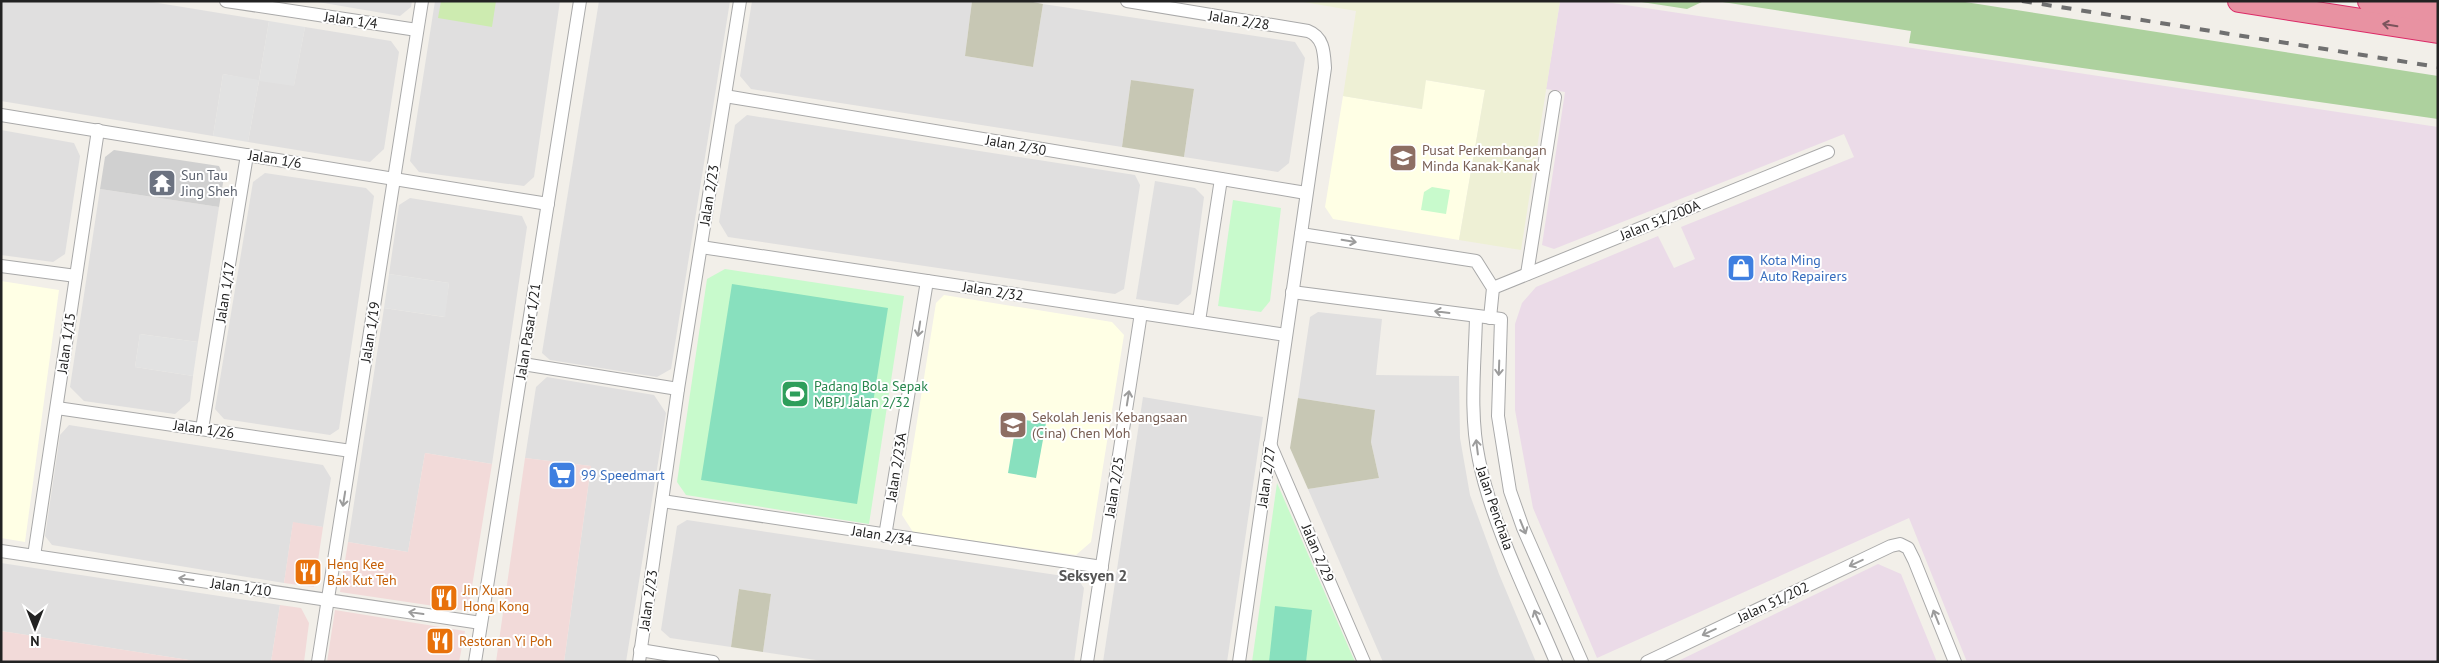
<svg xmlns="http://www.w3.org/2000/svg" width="2439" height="663" font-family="'PT Sans',sans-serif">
  <rect width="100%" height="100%" fill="#f2efe9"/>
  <g fill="#e0dfdf">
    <path d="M1,1h145l123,20 -10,59 35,5 11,-58 86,14 8,11 -15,97 -14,13 -122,-20 11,-61 -36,-7 -10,62 -212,-35z"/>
    <path d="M312,1h100l-1,6 -11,9z"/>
    <path d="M435,1h125l-26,176 -10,9 -105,-14 -9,-11z"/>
    <path d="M599,1h131l-59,368 -14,8 -107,-17 -8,-7z"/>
    <path d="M752,1h220l-7,55 68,11 10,-63 252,38 10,16 -16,105 -11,9 -94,-15 10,-67 -63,-10 -9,67 -371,-58 -11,-13z"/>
    <path d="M747,115l388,60 5,10 -16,104 -9,5 -387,-57 -9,-15 16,-97z"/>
    <path d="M1,130l73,13 6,13 -15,98 -12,8 -52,-7z"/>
    <path d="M265,173l101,15 8,8 -35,233 -9,6 -106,-16 -9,-10 38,-227z"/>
    <path d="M1155,181l40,7 9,9 -13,97 -13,11 -42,-6z"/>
    <path d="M100,189l119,18 -21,135 -58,-8 -5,33 58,9 -3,25 -15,13 -91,-13 -14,-14z"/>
    <path d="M410,198l112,18 5,11 -35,237 -67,-11 -17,99 -60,-10 36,-234 60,9 5,-34 -60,-9 10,-69z"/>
    <path d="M1318,312l64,7 -6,56 83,1 1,62 10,57 29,79 37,88h-153l-75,-173 71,-11 -8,-36 4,-32 -77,-12 12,-81z"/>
    <path d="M547,377l107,18 12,18 -40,249h-62l27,-196 -66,-8 11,-71z"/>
    <path d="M1143,397l120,20 -36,245h-124z"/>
    <path d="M69,425l254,40 8,13 -8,49 -30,-4 -9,60 -232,-38 -7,-9 15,-101z"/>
    <path d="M687,520l390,58 7,10 -10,74h-245l-66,-10 8,-58 -32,-5 -8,58 -61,-9 -9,-8 16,-104z"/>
    <path d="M1,563l279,42 -9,57h-69l-201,-31z"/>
  </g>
  <g fill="#f2dad9">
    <path d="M425,453l67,11 -24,147 -128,-19 8,-50 60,10z"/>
    <path d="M525,458l66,8 -27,196h-68z"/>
    <path d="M293,522l30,5 -9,60 -30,-4z"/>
    <path d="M280,605l21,3 8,15 -5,39h-33z"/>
    <path d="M335,610l130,21 -6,31h-132z"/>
    <path d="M1,631l201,31h-201z"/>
  </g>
  <g fill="#ebdbe8">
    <path d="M1560,1h39l839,126v535h-471l-58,-144 -312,140 -64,-150 -18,-98v-86l7,-21 14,-16 122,-51 16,32 21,-9 -14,-32 173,-70 -10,-23 -290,115 -12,-4 23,-153 -19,-3z"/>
    <path d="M1878,564l23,10 36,88h-261z"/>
  </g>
  <g fill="#ffffe5">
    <path d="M1425,80l60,10 -26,150 -126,-21 -8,-12 18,-111 78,13z"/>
    <path d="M1,281l58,9 -34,252 -24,-4z"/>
    <path d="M944,295l168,27 12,13 -33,207 -15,13 -163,-23 -11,-17 34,-212z"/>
  </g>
  <path fill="#d0d0d0" d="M114,150l105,16 5,11 -5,30 -119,-18 5,-32z"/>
  <g fill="#c7c7b4">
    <path d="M972,1h56l15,3 -10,63 -68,-11z"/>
    <path d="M1131,80l63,9 -10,68 -62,-10z"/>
    <path d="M1298,398l77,12 -4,32 8,36 -71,11 -18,-41z"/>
    <path d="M739,589l32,5 -8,58 -32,-5z"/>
  </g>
  <path fill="#eef0d5" d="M1298,1h262l-39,249 -62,-10 26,-150 -59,-10 -4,29 -79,-13 13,-85z"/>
  <path fill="#cdebb0" d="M441,1h55l-4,26 -54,-9z"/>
  <g fill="#add19e">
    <path d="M1635,1h69l-17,8z"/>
    <path d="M1716,1h243l479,75v43l-529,-76 2,-12z"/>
  </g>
  <g fill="#c8facc">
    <path d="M1432,187l18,3 -4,24 -25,-4 3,-18z"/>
    <path d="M1233,200l48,8 -11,93 -9,11 -43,-6z"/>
    <path d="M725,269l179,27 -35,228 -183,-29 -9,-13 30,-203z"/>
    <path d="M1277,483l78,179h-103z"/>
  </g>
  <g fill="#88e0be">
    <path d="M732,284l156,24 -31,196 -156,-24z"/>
    <path d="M1017,419l29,4 -10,55 -28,-5z"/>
    <path d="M1275,606l37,4 -6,52h-37z"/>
  </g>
  <g fill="#e2e2e2">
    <path d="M269,21l36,6 -11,59 -35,-5 -11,61 -35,-6 10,-62 36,6z"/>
    <path d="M389,274l60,9 -4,34 -61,-9z"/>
    <path d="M140,334l58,8 -5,34 -58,-9z"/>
  </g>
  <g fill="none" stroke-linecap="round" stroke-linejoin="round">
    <defs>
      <g id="street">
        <path d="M226,1l191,29"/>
        <path d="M1127,1l181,30c16,6 16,22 17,37l-86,594"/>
        <path d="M725,96l581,97"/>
        <path d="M1,115l547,89"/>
        <path d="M1301,234l175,27 17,27 -3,30"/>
        <path d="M701,247l585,88"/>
        <path d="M1,266l75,10"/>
        <path d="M1527,274l28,-177"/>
        <path d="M1493,288l335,-136"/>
        <path d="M1292,292l209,27 -3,97 12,75 13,37 59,134"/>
        <path d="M1476,317c-1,47 -7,96 3,143 14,68 50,137 77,202"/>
        <path d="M1199,321l22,-142"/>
        <path d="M523,364l155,25"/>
        <path d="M57,408l294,43"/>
        <path d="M202,429l45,-274"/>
        <path d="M1270,444l94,218"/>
        <path d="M662,501l440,66"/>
        <path d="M885,536l42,-255"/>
        <path d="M1,551l480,72"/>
        <path d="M34,556l64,-426"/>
        <path d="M640,650l73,12"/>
        <path d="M318,662l104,-661"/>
        <path d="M475,662l105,-661"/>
        <path d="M639,662l39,-273 62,-388"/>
        <path d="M1087,662l54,-349"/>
        <path d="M1647,662l244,-116 9,-2 8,4 6,12 41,102"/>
      </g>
      <g id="highway">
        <path d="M2239,1l199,31"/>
        <path d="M2369,1l69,11"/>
      </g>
    </defs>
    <use href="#street" stroke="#a9a9a9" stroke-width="14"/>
    <use href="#highway" stroke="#dc2a67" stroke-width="24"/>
    <use href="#street" stroke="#fff" stroke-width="12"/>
    <use href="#highway" stroke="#e892a2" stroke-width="22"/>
    <path stroke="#707070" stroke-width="4" stroke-dasharray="10 10" stroke-linecap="butt" d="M2022,1l416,66"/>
  </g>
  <defs><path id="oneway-shaft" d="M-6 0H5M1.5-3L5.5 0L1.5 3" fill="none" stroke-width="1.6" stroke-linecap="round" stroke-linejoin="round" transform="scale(1.25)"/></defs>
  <use stroke="#7b545c" href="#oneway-shaft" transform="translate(2390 25) rotate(-171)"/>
  <g stroke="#9c9c9c">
    <use href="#oneway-shaft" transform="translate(1349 241) rotate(9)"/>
    <use href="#oneway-shaft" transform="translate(1442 312) rotate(-173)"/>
    <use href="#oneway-shaft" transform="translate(919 329) rotate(99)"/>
    <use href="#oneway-shaft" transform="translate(1499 368) rotate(92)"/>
    <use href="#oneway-shaft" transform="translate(1128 398) rotate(-81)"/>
    <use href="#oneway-shaft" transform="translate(1477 447) rotate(-97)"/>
    <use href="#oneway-shaft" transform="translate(344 499) rotate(99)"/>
    <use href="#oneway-shaft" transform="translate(1523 527) rotate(68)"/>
    <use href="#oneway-shaft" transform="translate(1856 563) rotate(155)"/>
    <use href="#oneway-shaft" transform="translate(186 579) rotate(-172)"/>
    <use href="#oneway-shaft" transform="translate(416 613) rotate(-172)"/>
    <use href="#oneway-shaft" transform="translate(1537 617) rotate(-113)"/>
    <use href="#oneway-shaft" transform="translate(1936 617) rotate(-112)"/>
    <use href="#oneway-shaft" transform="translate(1709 632) rotate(155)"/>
  </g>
  <defs>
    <symbol id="school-square" viewBox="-11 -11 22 22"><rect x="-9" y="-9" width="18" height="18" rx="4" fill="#8d6e63" stroke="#fff"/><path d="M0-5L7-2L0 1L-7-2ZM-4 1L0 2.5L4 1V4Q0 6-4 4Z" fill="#fff"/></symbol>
    <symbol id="temple-square" viewBox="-11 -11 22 22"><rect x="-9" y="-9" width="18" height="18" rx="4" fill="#6b7280" stroke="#fff"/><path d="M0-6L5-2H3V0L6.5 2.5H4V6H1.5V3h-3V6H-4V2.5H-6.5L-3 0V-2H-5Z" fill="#fff"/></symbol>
    <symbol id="shop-square" viewBox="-11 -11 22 22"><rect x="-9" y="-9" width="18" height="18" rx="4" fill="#3f7fe0" stroke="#fff"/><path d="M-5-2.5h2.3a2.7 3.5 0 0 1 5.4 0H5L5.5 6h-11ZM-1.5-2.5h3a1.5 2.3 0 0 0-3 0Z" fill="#fff"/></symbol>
    <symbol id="stadium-square" viewBox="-11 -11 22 22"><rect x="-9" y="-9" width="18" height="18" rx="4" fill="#2e9e5b" stroke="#fff"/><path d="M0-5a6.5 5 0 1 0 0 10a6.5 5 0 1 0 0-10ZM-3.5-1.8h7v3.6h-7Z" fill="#fff"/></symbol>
    <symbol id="supermarket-square" viewBox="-11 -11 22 22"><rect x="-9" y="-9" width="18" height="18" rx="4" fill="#3f7fe0" stroke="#fff"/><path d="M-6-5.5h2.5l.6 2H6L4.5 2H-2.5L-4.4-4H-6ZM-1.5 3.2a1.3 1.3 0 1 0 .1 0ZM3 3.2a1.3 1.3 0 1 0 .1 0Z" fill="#fff"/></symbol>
    <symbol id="restaurant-square" viewBox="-11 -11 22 22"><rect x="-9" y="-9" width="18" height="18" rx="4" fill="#e8710a" stroke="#fff"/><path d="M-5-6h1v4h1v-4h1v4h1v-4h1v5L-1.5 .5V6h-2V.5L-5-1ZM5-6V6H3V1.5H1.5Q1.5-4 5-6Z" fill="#fff"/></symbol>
  </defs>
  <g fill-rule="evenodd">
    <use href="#school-square" x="1387" y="142" width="32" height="32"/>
    <use href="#temple-square" x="146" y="167" width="32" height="32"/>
    <use href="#shop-square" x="1725" y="252" width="32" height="32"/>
    <use href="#stadium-square" x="779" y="378" width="32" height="32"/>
    <use href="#school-square" x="997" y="409" width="32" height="32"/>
    <use href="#supermarket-square" x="546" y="459" width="32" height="32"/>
    <use href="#restaurant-square" x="292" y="556" width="32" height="32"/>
    <use href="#restaurant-square" x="428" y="582" width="32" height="32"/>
    <use href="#restaurant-square" x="424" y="625" width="32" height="32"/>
  </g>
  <g text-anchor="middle" stroke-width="4" stroke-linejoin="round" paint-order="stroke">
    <g font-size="14" fill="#222" stroke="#fff">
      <text transform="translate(351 20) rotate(8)" y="5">Jalan 1/4</text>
      <text transform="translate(1239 20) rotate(9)" y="5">Jalan 2/28</text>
      <text transform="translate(1016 145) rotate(10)" y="5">Jalan 2/30</text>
      <text transform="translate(275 159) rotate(9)" y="5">Jalan 1/6</text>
      <text transform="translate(709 195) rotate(-81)" y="5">Jalan 2/23</text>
      <text transform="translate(1660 220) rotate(-22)" y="5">Jalan 51/200A</text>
      <text transform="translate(993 291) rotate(9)" y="5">Jalan 2/32</text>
      <text transform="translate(225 292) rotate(-81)" y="5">Jalan 1/17</text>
      <text transform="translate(528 331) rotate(-81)" y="5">Jalan Pasar 1/21</text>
      <text transform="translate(370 332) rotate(-81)" y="5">Jalan 1/19</text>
      <text transform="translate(66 343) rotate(-82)" y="5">Jalan 1/15</text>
      <text transform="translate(204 429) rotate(8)" y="5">Jalan 1/26</text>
      <text transform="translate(896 467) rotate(-81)" y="5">Jalan 2/23A</text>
      <text transform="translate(1266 477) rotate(-82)" y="5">Jalan 2/27</text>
      <text transform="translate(1114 487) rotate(-81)" y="5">Jalan 2/25</text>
      <text transform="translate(1495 508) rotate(71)" y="5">Jalan Penchala</text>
      <text transform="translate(882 535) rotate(9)" y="5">Jalan 2/34</text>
      <text transform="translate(1318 553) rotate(67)" y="5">Jalan 2/29</text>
      <text transform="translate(241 587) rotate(8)" y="5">Jalan 1/10</text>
      <text transform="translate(648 600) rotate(-82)" y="5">Jalan 2/23</text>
      <text transform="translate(1773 602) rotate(-25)" y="5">Jalan 51/202</text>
    </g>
    <g font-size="14" fill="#785e54" stroke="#fff" text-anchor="start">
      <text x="1422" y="155">Pusat Perkembangan<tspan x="1422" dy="16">Minda Kanak-Kanak</tspan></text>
      <text x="1032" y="422">Sekolah Jenis Kebangsaan<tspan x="1032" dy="16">(Cina) Chen Moh</tspan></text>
    </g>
    <g font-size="14" fill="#5b616d" stroke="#fff" text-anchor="start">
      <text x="181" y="180">Sun Tau<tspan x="181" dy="16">Jing Sheh</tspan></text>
    </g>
    <g font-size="14" fill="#366cbe" stroke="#fff" text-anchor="start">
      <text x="1760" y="265">Kota Ming<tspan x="1760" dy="16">Auto Repairers</tspan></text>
      <text x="581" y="480">99 Speedmart</text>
    </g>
    <g font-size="14" fill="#27864d" stroke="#fff" text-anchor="start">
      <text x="814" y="391">Padang Bola Sepak<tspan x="814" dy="16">MBPJ Jalan 2/32</tspan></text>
    </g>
    <g font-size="14" fill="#c56008" stroke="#fff" text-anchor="start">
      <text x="327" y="569">Heng Kee<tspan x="327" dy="16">Bak Kut Teh</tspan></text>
      <text x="463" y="595">Jin Xuan<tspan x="463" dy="16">Hong Kong</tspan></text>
      <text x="459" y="646">Restoran Yi Poh</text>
    </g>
    <g font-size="16" font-weight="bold" fill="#555" stroke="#fff">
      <text x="1093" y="581">Seksyen 2</text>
    </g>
  </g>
  <rect width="2439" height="663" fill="none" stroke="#222222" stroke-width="5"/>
  <g transform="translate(35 628) rotate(180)" stroke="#ffffff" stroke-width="4" paint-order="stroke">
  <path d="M0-4L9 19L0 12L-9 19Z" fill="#222222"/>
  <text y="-8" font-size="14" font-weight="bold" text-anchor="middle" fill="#222222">N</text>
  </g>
</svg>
